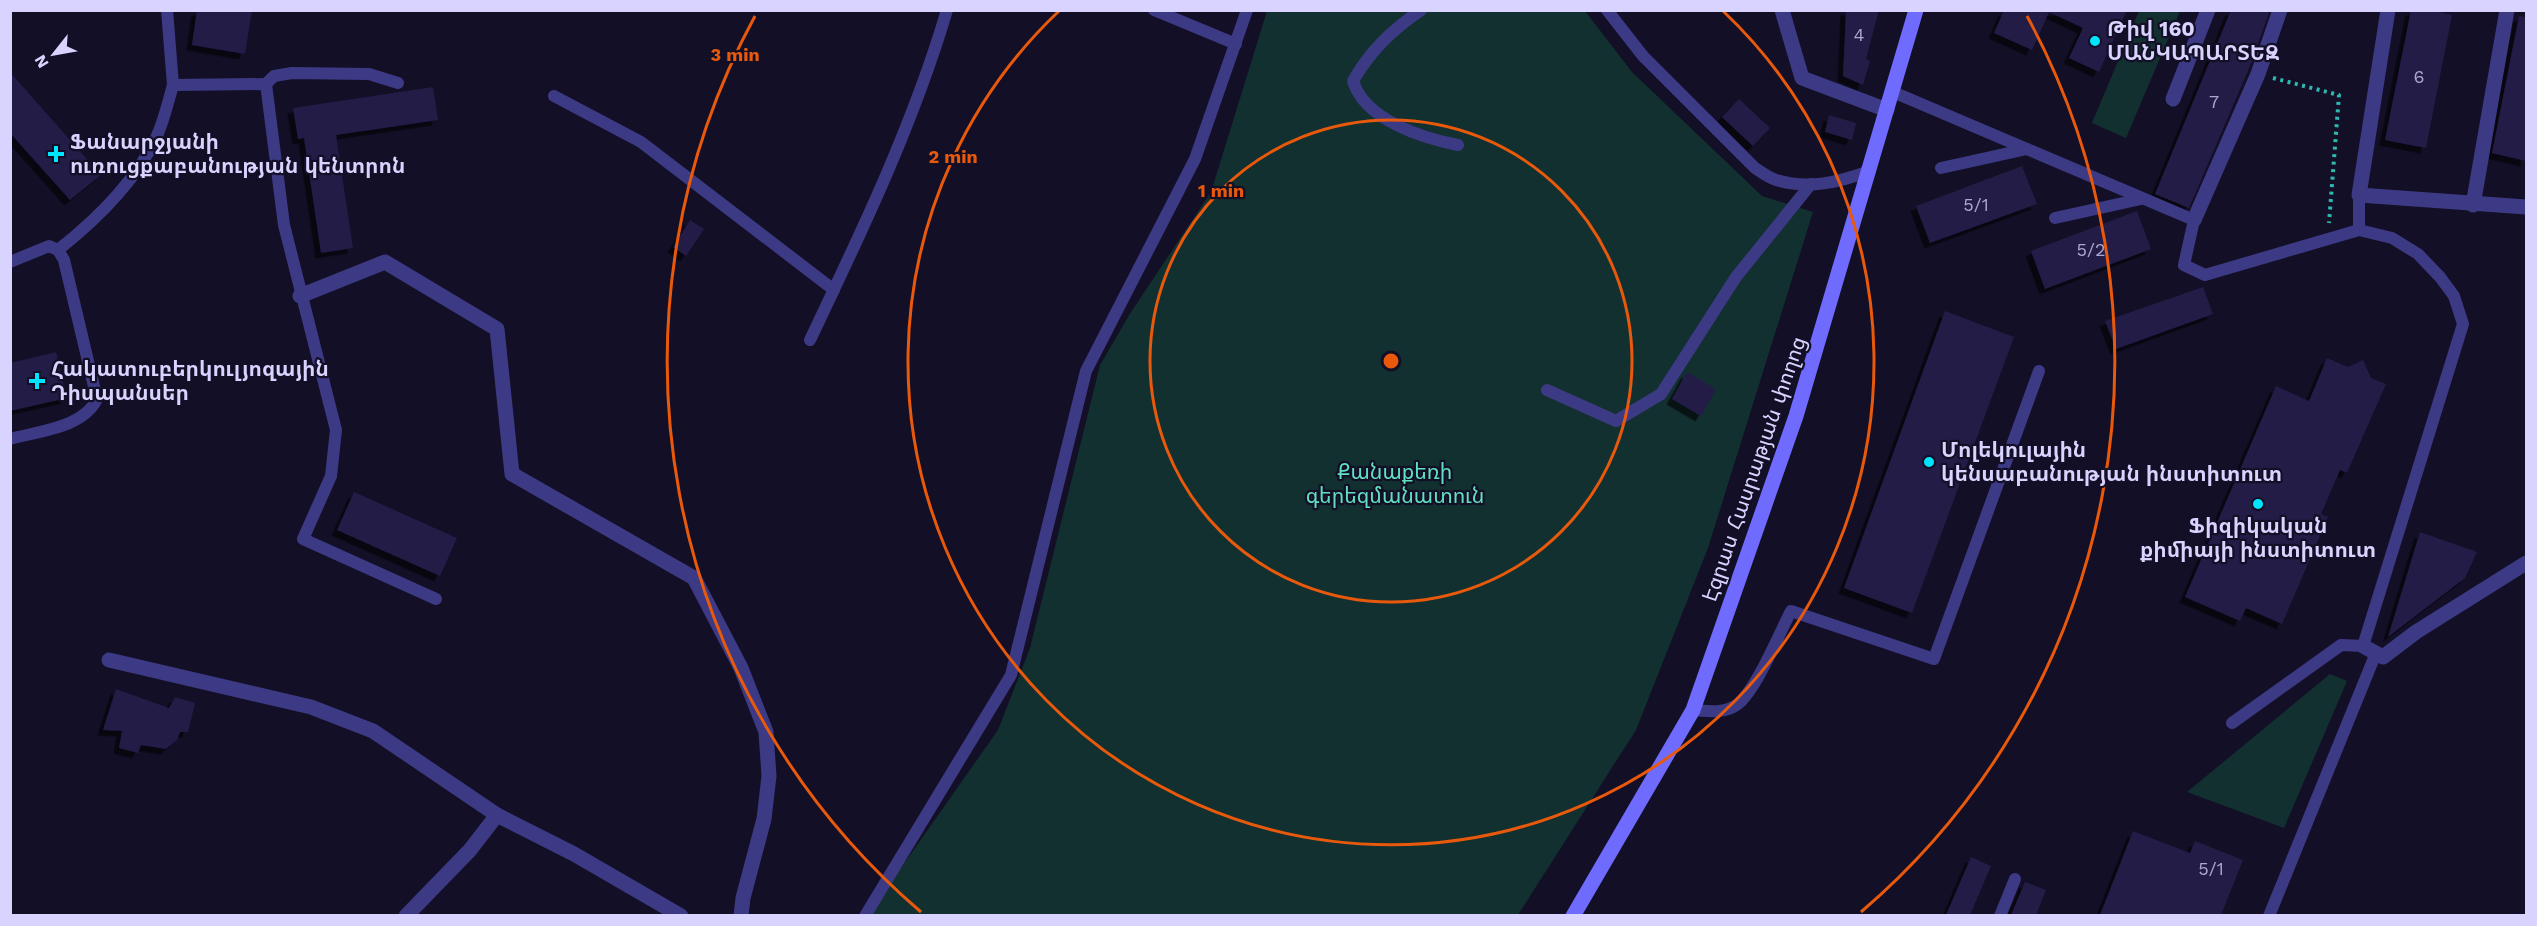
<svg xmlns="http://www.w3.org/2000/svg" width="2537" height="926" font-family="'Work Sans','Noto Sans Armenian',sans-serif">
  <defs>
    <filter id="shadow"><feDropShadow dx="-5.5" dy="5.5" stdDeviation="0" flood-color="#0009"/></filter>
  </defs>
  <rect width="100%" height="100%" fill="#130f26"/>
  <g fill="#12302f">
    <path d="M1267,11h318l47,61 130,124 51,16 -105,336 -72,182 -118,185 -651,1 131,-186 32,-82 70,-283 31,-53 80,-120z"/>
    <path d="M2139,11h41l-54,127 -34,-15z"/>
    <path d="M2330,674l17,7 -63,147 -97,-36z"/>
  </g>
  <g fill="#241b47" filter="url(#shadow)">
    <path d="M197,10h55l-7,44 -53,-9z"/>
    <path d="M1846,10h33l-13,49 4,2 -7,24 -20,-9z"/>
    <path d="M2004,10h123l-28,62 -30,-14 14,-30 -34,-16 -17,38 -38,-17z"/>
    <path d="M2231,10h39l-20,56 -61,142 -34,-14z"/>
    <path d="M2411,10h21l20,5 -26,133 -41,-8z"/>
    <path d="M2519,16l7,1v144l-34,-8z"/>
    <path d="M10,72l91,103 -31,25 -60,-67z"/>
    <path d="M433,87l5,33 -102,15 17,113 -32,5 -17,-115 -6,1 -5,-31z"/>
    <path d="M1739,99l31,29 -17,18 -31,-29z"/>
    <path d="M1829,115l27,8 -4,17 -27,-8z"/>
    <path d="M2022,166l15,38 -107,39 -14,-37z"/>
    <path d="M2137,211l14,38 -106,40 -14,-38z"/>
    <path d="M690,220l14,9 -18,27 -13,-9z"/>
    <path d="M2203,287l10,27 -97,35 -11,-28z"/>
    <path d="M1945,311l69,26 -102,276 -68,-25z"/>
    <path d="M56,352l11,46 -57,13v-48z"/>
    <path d="M2327,358l21,9 15,-7 8,18 15,6 -39,89 -7,-3 -19,44 7,3 -46,107 -36,-16 -6,13 -55,-24 91,-211 33,15z"/>
    <path d="M1687,372l29,17 -15,27 -29,-17z"/>
    <path d="M354,492l103,46 -17,38 -103,-46z"/>
    <path d="M2420,532l57,20 -12,26 -77,59z"/>
    <path d="M116,689l53,19 6,-11 20,6 -7,29h-8l-3,8 -11,9 -25,-4 -3,8 -19,-5 3,-17 -19,-1z"/>
    <path d="M2133,831l57,22 5,-12 48,19 -22,55h-121z"/>
    <path d="M1971,857l20,9 -21,49h-24z"/>
    <path d="M2025,882l21,8 -10,25h-25z"/>
  </g>
  <g fill="none" stroke-linecap="round" stroke-linejoin="round">
    <path stroke="#2fb8b0" stroke-width="4" stroke-dasharray="3 4.5" stroke-linecap="butt" d="M2273,78l66,17 -10,128"/>
    <g stroke="#3d3a85" stroke-width="12">
      <path d="M167,10l6,75 93,-1"/>
      <path d="M1154,10l82,34"/>
      <path d="M1421,10c-29,20 -51,41 -68,71 12,39 69,57 105,64"/>
      <path d="M1607,10l36,46 112,112c6,4 14,10 21,12 33,10 63,2 94,-9"/>
      <path d="M398,83l-29,-9 -77,-1 -18,3 -8,8 18,141 52,205 -5,46 -28,63 133,60"/>
      <path d="M1893,92l301,128 -10,45 21,10 154,-45"/>
      <path d="M554,96l87,46 193,148"/>
      <path d="M1941,168l86,-19"/>
      <path d="M2055,218l86,-19"/>
      <path d="M58,250c38,-30 77,-68 98,-112 8,-17 12,-36 17,-53"/>
      <path d="M10,262l39,-16 9,4 6,10 33,139c-14,29 -58,32 -87,40"/>
      <path d="M810,340c51,-107 103,-215 137,-330"/>
      <path d="M1547,390l69,31 45,-27 75,-117 75,-93"/>
      <path d="M1693,710c15,1 32,4 45,-6 19,-16 41,-70 53,-93l143,48 105,-288"/>
      <path d="M2232,723l109,-78 22,1 100,-322 -9,-28 -14,-19 -22,-23 -26,-16 -33,-8v-35"/>
      <path d="M865,916l146,-241 75,-304 109,-212 52,-149"/>
      <path d="M2000,916l15,-37"/>
      <path d="M2269,916l107,-263"/>
    </g>
    <g stroke="#3d3a85" stroke-width="15">
      <path d="M1782,10l20,68 85,32"/>
      <path d="M2388,10l-29,185 167,12"/>
      <path d="M2173,99l35,-89"/>
      <path d="M2473,205l34,-195"/>
      <path d="M2194,220l64,-146 22,-64"/>
      <path d="M300,296l85,-34 112,67 15,145 182,104 47,90 25,64 3,44 -5,43 -21,79 -2,18"/>
      <path d="M2363,646l20,11 33,-25 110,-69"/>
      <path d="M109,660l202,47 62,24 124,84 77,39 107,62"/>
      <path d="M406,916l64,-66 27,-35"/>
    </g>
    <path stroke="#6f6bff" stroke-width="15" d="M1573,916l120,-206 103,-294 120,-406"/>
  </g>
  <g fill="none" stroke="#e8590c" stroke-width="3">
    <circle cx="1391" cy="361" r="241"/>
    <path d="M1723 11A483 483 0 1 1 1059 11"/>
    <path d="M921 912A724 724 0 0 1 755 16M2027 16A724 724 0 0 1 1861 912"/>
  </g>
  <g fill="#00e5ff" stroke="#130f26" stroke-width="2">
    <circle cx="2095" cy="41" r="6"/>
    <path d="M53 145h6v6h6v6h-6v6h-6v-6h-6v-6h6z"/>
    <path d="M34 372h6v6h6v6h-6v6h-6v-6h-6v-6h6z"/>
    <circle cx="1929" cy="462" r="6"/>
    <circle cx="2258" cy="504" r="6"/>
  </g>
  <g text-anchor="middle" stroke-width="4.5" stroke-linejoin="round" paint-order="stroke">
    <g font-size="18" fill="#aca6d1">
      <text x="1859" y="41">4</text>
      <text x="2419" y="83">6</text>
      <text x="2214" y="108">7</text>
      <text x="1976" y="211">5/1</text>
      <text x="2091" y="256">5/2</text>
      <text x="2211" y="875">5/1</text>
    </g>
    <g font-size="21" font-weight="bold" fill="#d9d4ff" stroke="#130f26" text-anchor="start">
      <text x="2107" y="36">Թիվ 160<tspan x="2107" dy="24">ՄԱՆԿԱՊԱՐՏԵԶ</tspan></text>
      <text x="70" y="149">Ֆանարջյանի<tspan x="70" dy="24">ուռուցքաբանության կենտրոն</tspan></text>
      <text x="51" y="376">Հակատուբերկուլյոզային<tspan x="51" dy="24">Դիսպանսեր</tspan></text>
      <text x="1941" y="457">Մոլեկուլային<tspan x="1941" dy="24">կենսաբանության ինստիտուտ</tspan></text>
      <text x="2258" y="533" text-anchor="middle">Ֆիզիկական<tspan x="2258" dy="24">քիմիայի ինստիտուտ</tspan></text>
    </g>
    <g font-size="21" fill="#d9d4ff" stroke="#130f26">
      <text transform="translate(1754 469) rotate(-71)" y="7">Էզրաս Հասրաթյան փողոց</text>
    </g>
    <g font-size="21" fill="#5fe0c0" stroke="#130f26">
      <text x="1395" y="479">Քանաքեռի<tspan x="1395" dy="24">գերեզմանատուն</tspan></text>
    </g>
  </g>
  <circle cx="1391" cy="361" r="9" fill="#e8590c" stroke="#130f26" stroke-width="3"/>
  <g font-size="18" text-anchor="middle" font-weight="bold" fill="#e8590c" stroke="#130f26" stroke-width="4.5" stroke-linejoin="round" paint-order="stroke">
    <text x="735" y="61">3 min</text>
    <text x="953" y="163">2 min</text>
    <text x="1221" y="197">1 min</text>
  </g>
  <rect width="2537" height="926" fill="none" stroke="#d9d4ff" stroke-width="24"/>
  <g transform="translate(54 54) rotate(239)" stroke="#130f26" stroke-width="4.5" paint-order="stroke">
  <path d="M0-4.5L10 22L0 15L-10 22Z" fill="#d9d4ff"/>
  <text y="-9" font-size="16" font-weight="bold" text-anchor="middle" fill="#d9d4ff">N</text>
  </g>
</svg>
